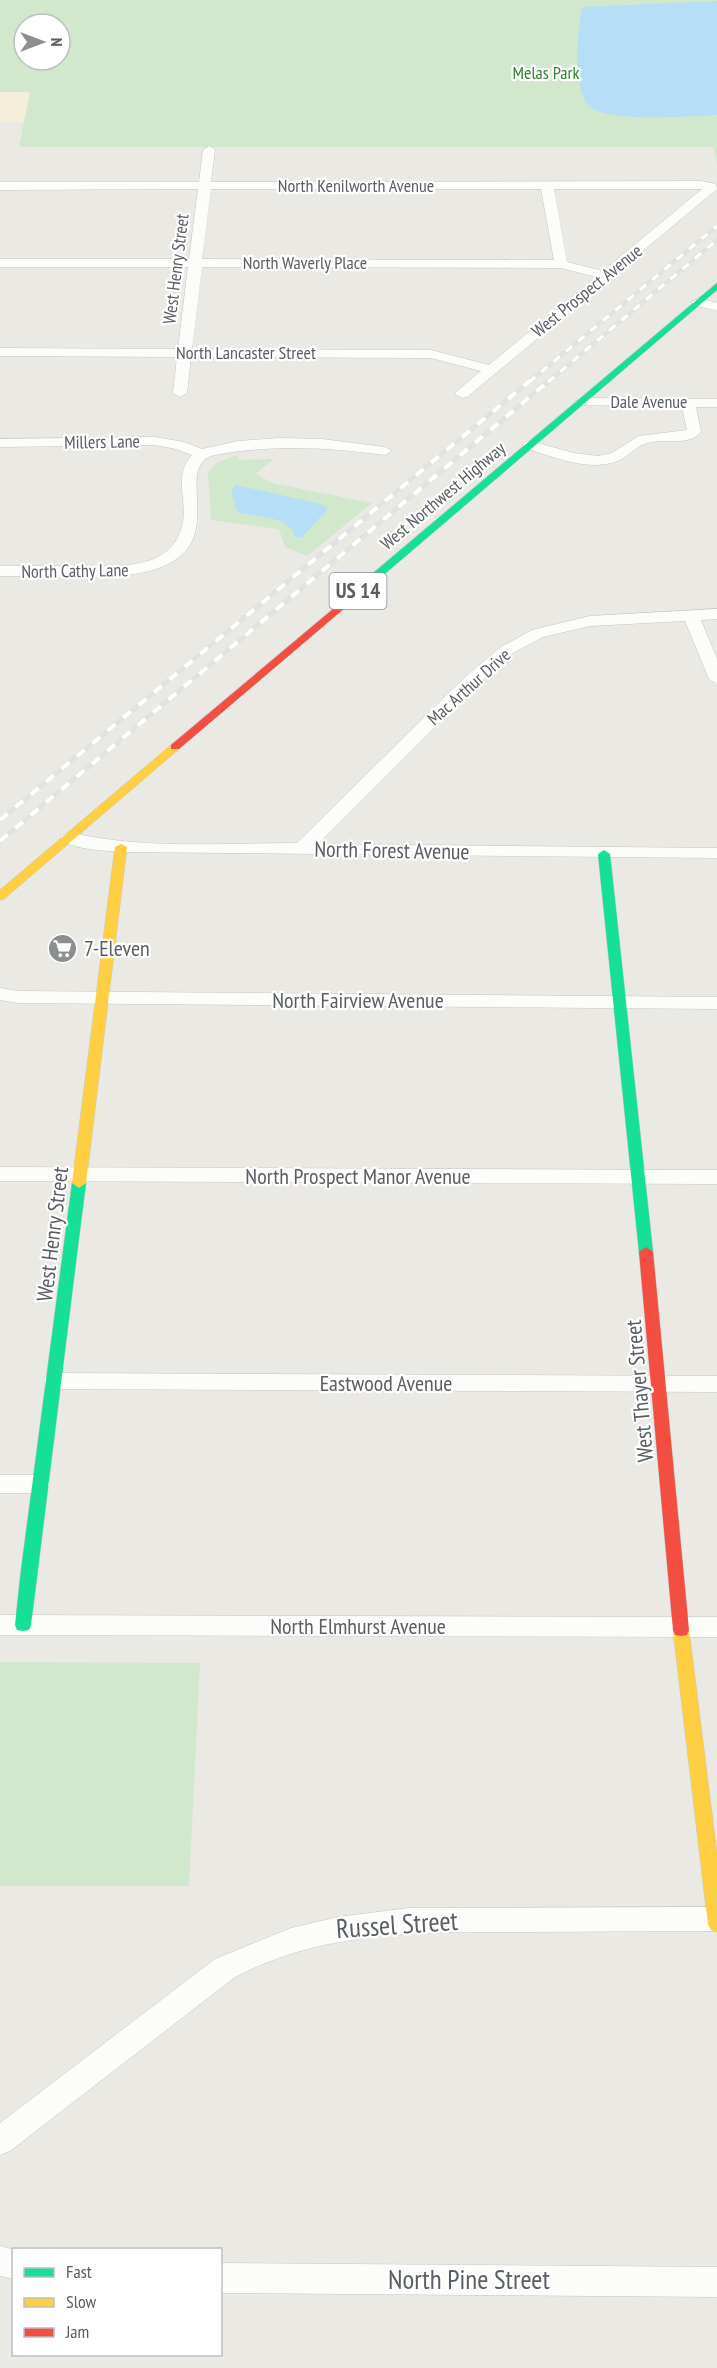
<svg xmlns="http://www.w3.org/2000/svg" width="717" height="2368" font-family="'PT Sans Narrow',sans-serif">
  <rect width="100%" height="100%" fill="#eae9e3"/>
  <path fill="#f6eedb" d="M0,92h30l-6,30h-24z"/>
  <g fill="#d1e8cd" fill-rule="evenodd">
    <path d="M0,0h717v163l-4,-16h-694l11,-55h-30zM24,24h36v36h-36z"/>
    <path d="M238,455l1,5 34,-1 -17,15 16,9 100,20 -65,53 -22,-9 -6,-18 -68,-9 -3,-47 8,-10z"/>
    <path d="M0,1662l200,1 -11,223h-189z"/>
  </g>
  <g fill="#b6def7">
    <path d="M717,1v114c-24,1 -113,8 -128,-9 -18,-20 -11,-74 -7,-99z"/>
    <path d="M236,485l85,19 7,5 -26,28h-8v-6l-11,-9 -13,-4 -32,-5 -7,-22z"/>
  </g>
  <g fill="none" stroke-linecap="round" stroke-linejoin="round">
    <defs>
      <g id="street">
        <path d="M209,146l6,4 -4,32 490,-1 15,3 1,5 -103,86 -1,4 -5,1 -141,117 -5,1 -7,-4 2,-3 24,-20 -50,-13 -240,-1 -4,36 -7,4 -7,-4 4,-36 -177,-1v-8l178,1 10,-82h-188v-8h189l9,-70 -198,1v-8h199l4,-32zM211,189h330l13,71 -352,-1zM554,189h148l-99,82 -36,-9zM202,267l359,1 35,9 -107,88 -58,-15 -239,-1z"/>
        <path d="M699,298l18,5v8l-23,-6 -2,-3z"/>
        <path d="M582,398l135,1v8h-21l5,25c-13,15 -36,6 -53,11 -11,2 -18,12 -28,17 -29,13 -66,-3 -95,-12l-2,-3 2,-3 5,-1 44,12 24,3 14,-3 27,-17 48,-6 -5,-23 -105,-2 -2,-3z"/>
        <path d="M155,437l29,5 18,7 36,-8 42,-3 42,1 63,8 7,4 -7,4c-60,-8 -115,-11 -174,1 -35,14 12,79 -41,107 -40,22 -124,13 -170,13v-10c25,0 50,0 74,0 39,0 100,7 109,-44 4,-24 -10,-46 9,-67l-16,-6 -21,-4 -155,2v-8z"/>
        <path d="M717,609v10l-16,1 16,39v25l-8,-5 -24,-58 -95,5 -47,11 -30,16 -37,33 -158,158 399,4v10l-596,-6c-16,-2 -50,-1 -61,-15l9,-5c73,18 153,11 228,11l167,-165 37,-31 31,-17 58,-14z"/>
        <path d="M0,988l18,3 699,6v12l-699,-6 -18,-3z"/>
        <path d="M0,1167l717,3v14l-717,-3z"/>
        <path d="M55,1373l662,3v16l-662,-3 -8,-2 -3,-6 3,-6z"/>
        <path d="M0,1475h38l8,3 4,6 -4,6 -8,3h-38z"/>
        <path d="M0,1615l717,2v20l-717,-2z"/>
        <path d="M717,1907v24c-66,0 -131,1 -197,1 -99,0 -195,-2 -285,45l-225,174 -10,4v-32l215,-164 76,-31 47,-11 71,-9z"/>
        <path d="M0,2246l15,4 -1,29 -14,-3z"/>
        <path d="M220,2263l497,4v30l-497,-4z"/>
      </g>
      <g id="fast">
        <path d="M717,283v7l-337,288h-8v-4z"/>
        <path d="M604,850l6,4 43,398 -7,5 -7,-5 -41,-398z"/>
        <path d="M79,1178l7,5 -7,55 -48,387 -2,5 -6,1 -6,-1 -2,-5 6,-55 51,-387z"/>
      </g>
      <g id="slow">
        <path d="M175,744l4,1v4l-175,150 -4,1v-10l171,-145z"/>
        <path d="M121,844l6,3 -41,336 -7,5 -7,-5 43,-336z"/>
        <path d="M681,1624l6,1 2,5 28,224v78l-6,-2 -3,-6 -35,-294 2,-5z"/>
      </g>
      <g id="jam">
        <path d="M376,573l5,3 -1,2 -201,171h-8v-4z"/>
        <path d="M646,1247l7,5 36,378 -2,5 -6,1 -6,-1 -2,-5 -34,-378z"/>
      </g>
    </defs>
    <use href="#street" stroke="#c6c6c4" stroke-width="1"/>
    <use href="#fast" stroke="#c7c8c7" stroke-width="1"/>
    <use href="#slow" stroke="#c7c8c7" stroke-width="1"/>
    <use href="#jam" stroke="#c7c8c7" stroke-width="1"/>
    <use href="#street" fill="#fcfcfb" fill-rule="evenodd"/>
    <use href="#fast" fill="#16e098" fill-rule="evenodd"/>
    <use href="#slow" fill="#ffcf43" fill-rule="evenodd"/>
    <use href="#jam" fill="#f24e42" fill-rule="evenodd"/>
    <defs>
      <g id="rail-far1">
        <path d="M529,382l188,-156"/>
        <path d="M548,382l169,-142"/>
      </g>
      <g id="rail">
        <path d="M0,820l531,-440"/>
        <path d="M0,841l550,-461"/>
      </g>
    </defs>
    <use href="#rail-far1" stroke="#e2e2e1" stroke-width="4.5"/>
    <use href="#rail" stroke="#e2e2e1" stroke-width="5"/>
    <use href="#rail-far1" stroke="#fff" stroke-width="3" stroke-dasharray="8" stroke-linecap="butt"/>
    <use href="#rail" stroke="#fff" stroke-width="4" stroke-dasharray="10" stroke-linecap="butt"/>
  </g>
  <defs>
    <symbol id="supermarket-disc" viewBox="-11 -11 22 22"><circle r="9.5" fill="#8c8f8f" stroke="#fff"/><path d="M-6-5.5h2.5l.6 2H6L4.5 2H-2.5L-4.4-4H-6ZM-1.5 3.2a1.3 1.3 0 1 0 .1 0ZM3 3.2a1.3 1.3 0 1 0 .1 0Z" fill="#fff"/></symbol>
  </defs>
  <g fill-rule="evenodd">
    <use href="#supermarket-disc" x="46" y="932" width="33" height="33"/>
  </g>
  <g text-anchor="middle" stroke-width="4.5" stroke-linejoin="round" paint-order="stroke">
    <g font-size="18" fill="#30832f" stroke="#fff">
      <text x="546" y="79">Melas Park</text>
    </g>
    <g font-size="18" fill="#595e62" stroke="#fff">
      <text x="356" y="192">North Kenilworth Avenue</text>
      <text x="305" y="269">North Waverly Place</text>
      <text transform="translate(176 269) rotate(-83)" y="6">West Henry Street</text>
      <text transform="translate(587 291) rotate(-39)" y="6">West Prospect Avenue</text>
      <text x="246" y="359">North Lancaster Street</text>
      <text x="649" y="408">Dale Avenue</text>
      <text transform="translate(102 442) rotate(-1)" y="6">Millers Lane</text>
      <text transform="translate(443 496) rotate(-40)" y="6">West Northwest Highway</text>
      <text transform="translate(75 571) rotate(-1)" y="6">North Cathy Lane</text>
      <text transform="translate(469 687) rotate(-42)" y="6">Mac Arthur Drive</text>
    </g>
    <rect fill="#fff" stroke="#8b8e91" stroke-width="1.5" x="329.5" y="573" width="57" height="36" rx="4.5"/>
    <g font-size="21" font-weight="bold" fill="#595e62">
      <text x="358" y="598">US 14</text>
    </g>
    <g font-size="22" fill="#595e62" stroke="#fff">
      <text transform="translate(392 850) rotate(1)" y="8">North Forest Avenue</text>
      <text x="358" y="1008">North Fairview Avenue</text>
      <text x="358" y="1184">North Prospect Manor Avenue</text>
      <text transform="translate(52 1234) rotate(-83)" y="8">West Henry Street</text>
      <text x="386" y="1391">Eastwood Avenue</text>
      <text transform="translate(639 1391) rotate(-95)" y="8">West Thayer Street</text>
      <text x="358" y="1634">North Elmhurst Avenue</text>
    </g>
    <g font-size="22" fill="#595e62" stroke="#fff" text-anchor="start">
      <text x="84" y="956">7-Eleven</text>
    </g>
    <g font-size="27" fill="#595e62" stroke="#fff">
      <text transform="translate(397 1925) rotate(-4)" y="9">Russel Street</text>
      <text x="469" y="2289">North Pine Street</text>
    </g>
  </g>
  <rect x="12" y="2248" width="210" height="108" fill="#ffffff" stroke="#bdbfc0" stroke-width="1.5"/>
  <rect x="24" y="2268" width="30" height="9" fill="#16e098" stroke="#bdbfc0" stroke-width="1.5"/>
  <text x="66" y="2278" font-size="18" fill="#595e62">Fast</text>
  <rect x="24" y="2298" width="30" height="9" fill="#ffcf43" stroke="#bdbfc0" stroke-width="1.5"/>
  <text x="66" y="2308" font-size="18" fill="#595e62">Slow</text>
  <rect x="24" y="2328" width="30" height="9" fill="#f24e42" stroke="#bdbfc0" stroke-width="1.5"/>
  <text x="66" y="2338" font-size="18" fill="#595e62">Jam</text>
  <g transform="translate(42 42) rotate(90)"><circle r="28" fill="#ffffff" stroke="#bdbfc0" stroke-width="1.5"/>
  <path d="M0-4.5L10 22L0 15L-10 22Z" fill="#8c8f8f"/>
  <text y="-9" font-size="16" font-weight="bold" text-anchor="middle" fill="#595e62">N</text>
  </g>
</svg>
